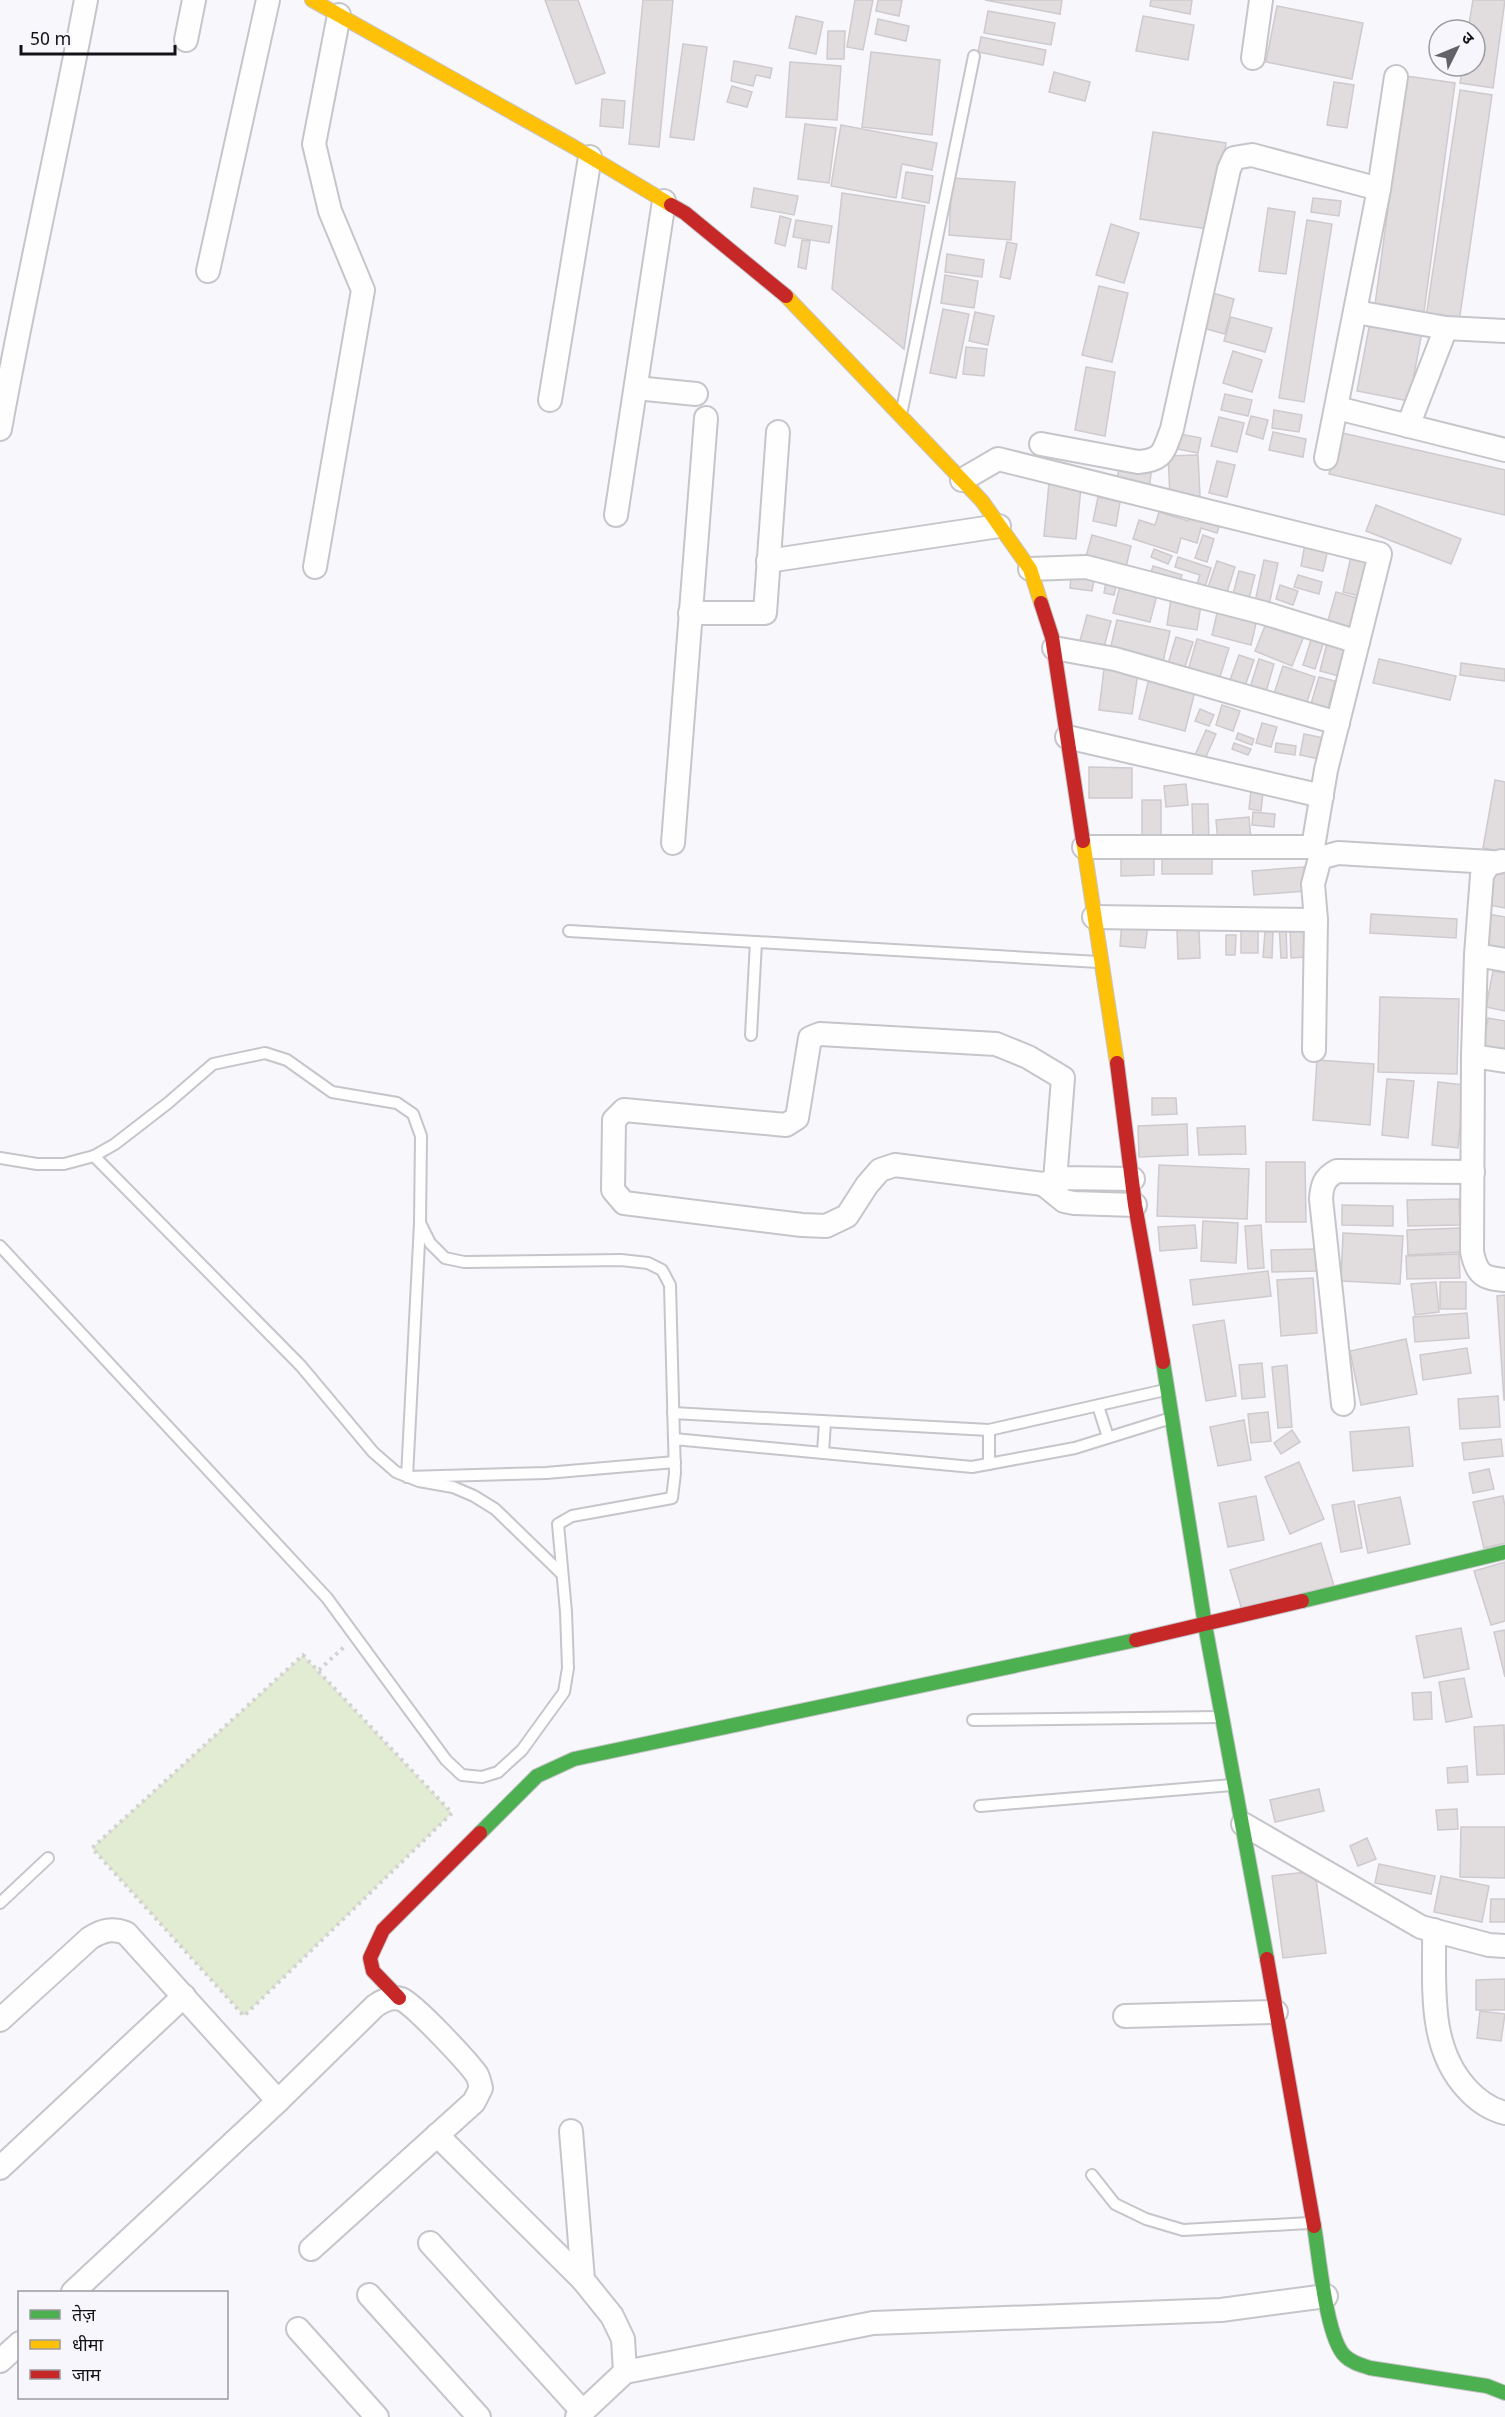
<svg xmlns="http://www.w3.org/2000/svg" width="1505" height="2417" font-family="Georgia,'Noto Sans Devanagari',serif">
  <rect width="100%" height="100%" fill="#f8f7fc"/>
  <path fill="#e1ecd3" d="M303,1655l149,158 -208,203 -152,-168z"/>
  <g fill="#e1dddf" stroke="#cecacd" stroke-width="1.5">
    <path d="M545,0h33l27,73 -29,11z"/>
    <path d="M643,0h30l-14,147 -30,-3z"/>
    <path d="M855,0h18l-10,50 -16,-3z"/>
    <path d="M878,0h24l-3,16 -23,-5z"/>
    <path d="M985,0h77l-2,14z"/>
    <path d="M1151,0h41l-2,14 -40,-8z"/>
    <path d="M1473,0h32l-12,88 -33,-5 3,-17h12v-36h-7z"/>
    <path d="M1277,6l86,17 -11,56 -86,-17z"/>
    <path d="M988,11l67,12 -4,22 -67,-12z"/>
    <path d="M796,16l27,6 -7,32 -27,-6z"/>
    <path d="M1143,16l51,9 -6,35 -52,-9z"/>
    <path d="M878,19l31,7 -3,15 -31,-7z"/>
    <path d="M828,31h17l-1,28h-17z"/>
    <path d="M981,37l65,13 -3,15 -65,-13z"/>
    <path d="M683,44l24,3 -13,93 -24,-3z"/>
    <path d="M871,52l69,8 -8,75 -70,-8z"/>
    <path d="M734,61l38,7 -2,10 -14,-3 -3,11 -22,-5z"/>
    <path d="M790,62l51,4 -4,54 -51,-3z"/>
    <path d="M1054,72l36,10 -5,19 -36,-9z"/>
    <path d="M1406,76l49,7 -32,236 -49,-7z"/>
    <path d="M1334,82l20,3 -7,43 -20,-3z"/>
    <path d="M732,86l20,6 -5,15 -20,-5z"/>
    <path d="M1460,90l32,5 -33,227 -33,-5z"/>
    <path d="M602,99l23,2 -2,27 -23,-2z"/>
    <path d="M805,124l31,4 -7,55 -31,-4z"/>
    <path d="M841,125l96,18 -5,27 -30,-6 -6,34 -65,-12z"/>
    <path d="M1153,132l73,11 -12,87 -74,-11z"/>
    <path d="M906,172l27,4 -4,27 -27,-5z"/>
    <path d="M952,178l63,4 -4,58 -62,-5z"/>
    <path d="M754,188l44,8 -4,19 -43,-8z"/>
    <path d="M842,193l83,13 -21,143 -72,-60z"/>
    <path d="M1313,198l28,3 -2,15 -28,-4z"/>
    <path d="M1268,208l27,4 -9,62 -27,-3z"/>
    <path d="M780,216l11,3 -6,27 -10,-3z"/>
    <path d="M796,220l36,6 -3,17 -36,-6z"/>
    <path d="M1307,220l25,4 -28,178 -25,-4z"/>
    <path d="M1111,224l28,9 -15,50 -28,-8z"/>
    <path d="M802,240l8,1 -4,28 -8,-2z"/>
    <path d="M1007,242l10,2 -7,35 -10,-2z"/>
    <path d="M947,254l37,6 -2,17 -37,-5z"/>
    <path d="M945,275l33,6 -4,27 -33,-5z"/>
    <path d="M1099,286l29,7 -16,69 -30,-7z"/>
    <path d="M1209,292l25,7 -9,35 -26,-7z"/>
    <path d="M943,309l26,5 -13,64 -26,-5z"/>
    <path d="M975,312l19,4 -6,29 -19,-4z"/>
    <path d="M1231,317l41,11 -7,24 -41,-11z"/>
    <path d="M1371,317l52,10 -14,74 -52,-10z"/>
    <path d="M966,347l21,2 -3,27 -21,-2z"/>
    <path d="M1233,351l29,9 -10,32 -29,-9z"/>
    <path d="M1086,367l29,5 -10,64 -30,-6z"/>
    <path d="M1225,394l27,6 -4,16 -27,-6z"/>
    <path d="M1274,410l28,5 -3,17 -27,-4z"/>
    <path d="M1251,416l17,4 -5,19 -17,-5z"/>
    <path d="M1219,417l25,6 -7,29 -26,-6z"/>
    <path d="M1273,432l33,7 -3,18 -34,-7z"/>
    <path d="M1338,432l167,38v45l-176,-41z"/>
    <path d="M1175,433l26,5 -3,15 -26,-5z"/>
    <path d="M1198,455l2,41h-30l-2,-40z"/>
    <path d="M1217,461l18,4 -8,32 -18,-4z"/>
    <path d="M1120,462l32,4 -3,24 -33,-5z"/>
    <path d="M1049,483l32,4 -5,52 -32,-3z"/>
    <path d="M1098,497l22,5 -4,24 -23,-5z"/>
    <path d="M1376,505l85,34 -10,25 -85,-33z"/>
    <path d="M1191,508l31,10 -5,15 -16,-5 -4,15 -16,-5 -4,15 -44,-14 6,-19 16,5 4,-13 29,9z"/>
    <path d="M1092,535l39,11 -6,25 -40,-11z"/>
    <path d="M1203,535l11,4 -7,23 -12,-4z"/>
    <path d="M1305,544l23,5 -5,22 -22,-5z"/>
    <path d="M1154,549l18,7 -4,8 -17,-7z"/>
    <path d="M1351,556l17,4 -8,36 -17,-4z"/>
    <path d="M1178,557l33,11 -8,25 -8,-3 5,-15 -25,-8z"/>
    <path d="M1264,560l14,3 -9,42 -14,-3z"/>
    <path d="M1217,561l18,6 -11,35 -19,-6z"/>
    <path d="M1153,566l29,9 -4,10 -28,-9z"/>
    <path d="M1239,571l16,4 -8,31 -16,-4z"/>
    <path d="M1298,575l24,7 -3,12 -25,-7z"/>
    <path d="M1071,577l23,3 -2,11 -22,-3z"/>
    <path d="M1106,581l11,2 -3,12 -10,-2z"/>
    <path d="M1121,582l37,9 -8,31 -37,-9z"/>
    <path d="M1280,585l18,6 -5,14 -17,-6z"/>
    <path d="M1336,592l21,6 -8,32 -22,-6z"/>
    <path d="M1171,599l30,6 -4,25 -30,-5z"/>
    <path d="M1218,609l39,10 -6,26 -39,-10z"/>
    <path d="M1087,615l24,6 -9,33 -24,-6z"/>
    <path d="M1269,616l37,15 -14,35 -37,-15z"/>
    <path d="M1117,620l53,11 -7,31 -53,-12z"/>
    <path d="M1313,634l12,4 -10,31 -12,-4z"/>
    <path d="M1176,637l17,5 -10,31 -16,-6z"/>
    <path d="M1197,639l32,9 -11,35 -31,-9z"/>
    <path d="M1327,643l20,5 -8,28 -19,-5z"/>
    <path d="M1239,655l15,5 -10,29 -15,-6z"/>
    <path d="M1259,659l15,5 -9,31 -16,-4z"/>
    <path d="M1379,659l77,17 -6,24 -77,-17z"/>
    <path d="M1461,663l44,6v12l-45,-6z"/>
    <path d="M1283,666l32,11 -10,31 -32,-11z"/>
    <path d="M1104,669l34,4 -6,41 -33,-4z"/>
    <path d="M1151,671l46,12 -12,48 -46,-12z"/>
    <path d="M1319,677l16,4 -8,31 -17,-5z"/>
    <path d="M1222,705l18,6 -7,20 -17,-6z"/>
    <path d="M1200,709l14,6 -5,11 -14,-5z"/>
    <path d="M1262,723l15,4 -6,20 -15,-4z"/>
    <path d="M1206,730l10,4 -11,25 -10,-4z"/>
    <path d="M1238,733l16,6 -2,6 -16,-6z"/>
    <path d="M1304,734l20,4 -5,21 -19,-4z"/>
    <path d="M1234,743l17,6 -3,6 -16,-6z"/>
    <path d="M1276,743l20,3 -1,9 -20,-3z"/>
    <path d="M1089,767l43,1v30h-43z"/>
    <path d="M1495,780l10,2v70l-22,-4z"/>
    <path d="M1186,784l2,21 -22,2 -2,-21z"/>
    <path d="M1251,790l12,2 -2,19 -12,-2z"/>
    <rect x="1142" y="800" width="19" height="36"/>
    <path d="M1192,804h16l1,39h-16z"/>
    <path d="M1253,812l22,2 -1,13 -22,-2z"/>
    <path d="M1249,817l2,24 -33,2 -2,-23z"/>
    <rect x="1162" y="849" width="50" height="25"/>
    <path d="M1121,850h33v25l-33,1z"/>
    <path d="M1492,864l13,2v42l-21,-4z"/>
    <path d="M1304,867l2,24 -52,4 -2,-24z"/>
    <path d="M1371,914l86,5 -1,19 -86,-5z"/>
    <path d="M1488,914l17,3v34l-24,-4z"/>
    <path d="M1122,922l26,3 -3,23 -25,-2z"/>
    <rect x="1241" y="925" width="17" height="28"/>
    <path d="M1279,925h7l1,33h-6z"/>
    <path d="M1290,927h16l1,30 -16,1z"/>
    <path d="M1199,929l1,29 -22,1 -1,-29z"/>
    <path d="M1265,932h8l-1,26 -9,-1z"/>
    <path d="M1226,935h10l-1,20h-9z"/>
    <path d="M1493,971l12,2v38l-19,-4z"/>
    <path d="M1380,997l79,2 -2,75 -79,-2z"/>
    <path d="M1488,1018l17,3v29l-22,-4z"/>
    <path d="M1317,1060l57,4 -4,61 -57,-5z"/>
    <path d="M1387,1079l27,2 -6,57 -26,-3z"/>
    <path d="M1438,1082l26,3 -6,63 -26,-3z"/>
    <path d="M1152,1098h24l1,16 -25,1z"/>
    <path d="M1187,1124l1,31 -49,2 -1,-31z"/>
    <path d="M1245,1126l1,28 -47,1 -2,-27z"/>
    <path d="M1266,1162h39l1,60h-40z"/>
    <path d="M1159,1165l90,4 -2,50 -90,-3z"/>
    <path d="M1459,1199l1,26 -52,1 -1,-26z"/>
    <path d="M1342,1205l51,1v20l-51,-1z"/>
    <path d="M1203,1221l35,2 -2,40 -35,-2z"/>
    <path d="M1195,1225l2,23 -37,3 -2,-24z"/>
    <path d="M1261,1225l3,43 -16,1 -3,-43z"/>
    <path d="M1460,1228l1,24 -53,3 -1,-25z"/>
    <path d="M1343,1233l60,3 -3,48 -59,-3z"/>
    <path d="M1317,1249v22l-45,1 -1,-22z"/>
    <path d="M1459,1254l1,24 -53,1 -1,-23z"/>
    <path d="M1268,1271l3,25 -78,9 -3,-25z"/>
    <path d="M1313,1278l4,55 -36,3 -4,-56z"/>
    <path d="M1436,1282l3,30 -24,3 -4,-31z"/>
    <rect x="1440" y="1282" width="26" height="27"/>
    <path d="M1505,1295v105h-1l-7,-104z"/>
    <path d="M1467,1313l2,25 -54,4 -2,-25z"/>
    <path d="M1224,1320l12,76 -30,5 -13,-76z"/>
    <path d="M1406,1339l11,55 -56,11 -11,-54z"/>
    <path d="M1467,1348l4,25 -48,7 -3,-25z"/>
    <path d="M1262,1363l3,34 -23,2 -3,-34z"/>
    <path d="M1287,1365l5,62 -14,1 -6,-61z"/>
    <path d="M1498,1396l2,31 -40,2 -2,-30z"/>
    <path d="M1268,1412l3,29 -20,2 -3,-29z"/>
    <path d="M1244,1420l7,40 -33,6 -8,-39z"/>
    <path d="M1409,1427l4,39 -60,5 -3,-39z"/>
    <path d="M1292,1430l8,12 -19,12 -7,-11z"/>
    <path d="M1501,1439l2,17 -39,4 -2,-17z"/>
    <path d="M1299,1462l25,57 -34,15 -25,-57z"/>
    <path d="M1489,1469l5,20 -21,4 -4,-20z"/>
    <path d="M1256,1496l8,44 -36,7 -9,-44z"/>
    <path d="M1503,1496l2,10v37l-21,5 -11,-46z"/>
    <path d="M1400,1497l10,47 -42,9 -10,-48z"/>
    <path d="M1354,1501l8,47 -21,4 -9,-47z"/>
    <path d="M1321,1543l13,43 -91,27 -13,-43z"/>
    <path d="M1505,1562v59l-14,4 -17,-54z"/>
    <path d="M1461,1628l8,41 -45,9 -8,-42z"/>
    <path d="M1505,1630v47l-11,-45z"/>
    <path d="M1464,1678l8,39 -26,5 -7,-40z"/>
    <path d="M1431,1692l1,27 -18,1 -2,-27z"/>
    <path d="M1504,1725l1,49 -28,1 -3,-48z"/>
    <path d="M1467,1766l1,16 -20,1 -1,-15z"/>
    <path d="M1319,1789l5,22 -49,11 -5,-22z"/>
    <path d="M1457,1809l1,20 -20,1 -2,-20z"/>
    <path d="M1461,1827h44v51l-45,-1z"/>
    <path d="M1367,1838l9,21 -18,7 -8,-20z"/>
    <path d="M1379,1864l56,12 -4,18 -56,-11z"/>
    <path d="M1315,1871l11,82 -43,5 -11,-82z"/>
    <path d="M1441,1876l48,10 -7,36 -48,-10z"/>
    <path d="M1491,1899h14v23h-15z"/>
    <path d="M1505,1979v31h-29v-30z"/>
    <path d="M1480,2011l25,3 -4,27 -24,-3z"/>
  </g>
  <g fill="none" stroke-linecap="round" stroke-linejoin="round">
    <defs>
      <g id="lane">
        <path d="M902,410l72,-354"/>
        <path d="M569,931l529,31"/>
        <path d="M751,1035l5,-93"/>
        <path d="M94,1156l207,210 72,86 23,20 23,9 34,6 21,9 21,13 67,65"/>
        <path d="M0,1158l37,6h27l30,-8 21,-12 53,-41 45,-39 52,-11 22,7 45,32 65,11 16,11 8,22 -1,87 10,20 15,15 19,4 157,-2 27,3 14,7 8,15 4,154"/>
        <path d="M420,1223l-13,254 139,-4 129,-11"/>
        <path d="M0,1246l327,352 119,162 16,15 20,2 16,-5 24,-22 42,-58 4,-24 -2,-56 -8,-88 14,-8 100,-18 3,-25 -1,-34 298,28 103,-19 93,-29"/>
        <path d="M1098,1406l10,31"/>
        <path d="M673,1413l316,17 176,-40"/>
        <path d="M989,1430v34"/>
        <path d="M823,1453l2,-31"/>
        <path d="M973,1720l247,-3"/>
        <path d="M980,1806l252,-21"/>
        <path d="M0,1903l48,-45"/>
        <path d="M1092,2175l23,29 31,15 37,11 126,-7"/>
      </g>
      <g id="street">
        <path d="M186,40l8,-40"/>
        <path d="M1253,58l8,-58"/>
        <path d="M208,271l60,-271"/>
        <path d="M1356,312l90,16 59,3"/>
        <path d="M636,388l60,6"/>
        <path d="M550,400l40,-243"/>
        <path d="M1337,408l168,42"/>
        <path d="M1408,426l38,-98"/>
        <path d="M0,429c26,-144 59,-286 86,-429"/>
        <path d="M1041,444l97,18c26,-2 25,-10 34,-33l57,-260 5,-11 18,-3 127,34"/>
        <path d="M1326,458l53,-269 17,-112"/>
        <path d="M962,480l36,-21 382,95 -54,216 -13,77h-229"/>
        <path d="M616,515l48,-314"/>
        <path d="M768,561l231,-35"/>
        <path d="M315,567l48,-277 -33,-79 -16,-67 25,-129"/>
        <path d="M1030,569l56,-2 178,46 94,29"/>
        <path d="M690,613h75l13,-181"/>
        <path d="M1054,648l61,11 223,64"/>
        <path d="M1067,737l255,59"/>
        <path d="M673,843l33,-425"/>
        <path d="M1094,917l222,3"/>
        <path d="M1476,955l29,5"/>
        <path d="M1314,1050l2,-130 -3,-36 7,-26 18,-5 153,9"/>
        <path d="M1473,1056l3,-101 6,-80 7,-11 13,-3"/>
        <path d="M1505,1061l-32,-5 -1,196c5,23 11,26 33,28"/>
        <path d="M1055,1181l8,-103 -35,-21 -32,-13 -176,-10 -10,4 -13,80 -11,7 -162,-15 -10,10 -1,70 11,13 178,22 24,1 21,-10 20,-31 13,-15 15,-5 148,19 20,-6 70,1"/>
        <path d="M1043,1184l21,17 10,2 61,2"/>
        <path d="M1343,1404l-22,-205c1,-14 3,-21 16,-28l136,1"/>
        <path d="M1243,1824l178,103 68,18 16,1"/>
        <path d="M1434,1930c1,54 -7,116 33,159 11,12 22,20 38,24"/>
        <path d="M1125,2016l151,-4"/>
        <path d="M0,2020l90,-82c13,-8 22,-10 36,-5l152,168"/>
        <path d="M571,2131l12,149"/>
        <path d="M437,2135l146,145 29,36 11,23 2,33"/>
        <path d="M0,2168l184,-172"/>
        <path d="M430,2243l153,169"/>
        <path d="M73,2292l205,-191 97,-95c7,-5 16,-10 26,-7 13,5 67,63 76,76 2,4 3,9 4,13l-7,14 -163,147"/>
        <path d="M369,2295l110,122"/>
        <path d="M298,2329l79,88"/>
        <path d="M0,2361l20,-18"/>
        <path d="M577,2417l48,-45 248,-49 348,-13 105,-14"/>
      </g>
      <g id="fast">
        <path d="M1163,1362l42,263 62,334"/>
        <path d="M1302,1601l203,-49"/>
        <path d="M480,1833l57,-57 37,-17 562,-119"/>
        <path d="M1314,2226c5,28 12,112 31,130 7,7 16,9 25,12l117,18 18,7"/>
      </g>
      <g id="slow">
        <path d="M312,0l262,147 97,58"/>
        <path d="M786,296l196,205 48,68 11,34"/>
        <path d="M1083,841l34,222"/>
      </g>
      <g id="jam">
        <path d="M671,205l14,8 101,83"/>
        <path d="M1041,603l11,34 31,204"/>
        <path d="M1117,1063l18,142 28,157"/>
        <path d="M1136,1640l166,-39"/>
        <path d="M1267,1959l47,267"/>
        <path d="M399,1998l-26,-27 -3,-13 13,-28 97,-97"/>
      </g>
    </defs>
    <use href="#lane" stroke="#c6c5ca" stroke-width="14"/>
    <use href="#street" stroke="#c6c5ca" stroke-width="26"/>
    <use href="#fast" stroke="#c6c5ca" stroke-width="16"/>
    <use href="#slow" stroke="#c6c5ca" stroke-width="16"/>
    <use href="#jam" stroke="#c6c5ca" stroke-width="16"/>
    <g stroke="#d3d2d3" stroke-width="4" stroke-dasharray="3 4.5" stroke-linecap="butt">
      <path d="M303,1655l149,158 -208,203 -152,-168z"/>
      <path d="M319,1670l25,-23"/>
    </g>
    <use href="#lane" stroke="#fefeff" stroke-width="10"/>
    <use href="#street" stroke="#fefeff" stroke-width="22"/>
    <use href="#fast" stroke="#4caf50" stroke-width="14"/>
    <use href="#slow" stroke="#ffc107" stroke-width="14"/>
    <use href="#jam" stroke="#c62828" stroke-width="14"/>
  </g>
  <rect x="18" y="2291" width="210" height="108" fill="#f7f6fd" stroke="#9c9ba1" stroke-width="1.5"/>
  <rect x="30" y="2310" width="30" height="9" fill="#4caf50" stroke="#9c9ba1" stroke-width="1.5"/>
  <text x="72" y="2321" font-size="18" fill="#131218">तेज़</text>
  <rect x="30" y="2340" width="30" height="9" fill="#ffc107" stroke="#9c9ba1" stroke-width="1.5"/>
  <text x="72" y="2351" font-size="18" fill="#131218">धीमा</text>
  <rect x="30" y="2370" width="30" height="9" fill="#c62828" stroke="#9c9ba1" stroke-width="1.5"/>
  <text x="72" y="2381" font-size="18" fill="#131218">जाम</text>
  <g transform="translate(1457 48) rotate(47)"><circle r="28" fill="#f7f6fd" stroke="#9c9ba1" stroke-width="1.5"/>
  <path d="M0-4.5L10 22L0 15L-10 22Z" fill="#636268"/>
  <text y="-9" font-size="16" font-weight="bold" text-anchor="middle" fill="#131218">उ</text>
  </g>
  <path d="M21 45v9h154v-9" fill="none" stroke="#131218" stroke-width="3"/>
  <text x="30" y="45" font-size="18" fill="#131218" stroke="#f7f6fd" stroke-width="4.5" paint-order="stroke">50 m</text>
</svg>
